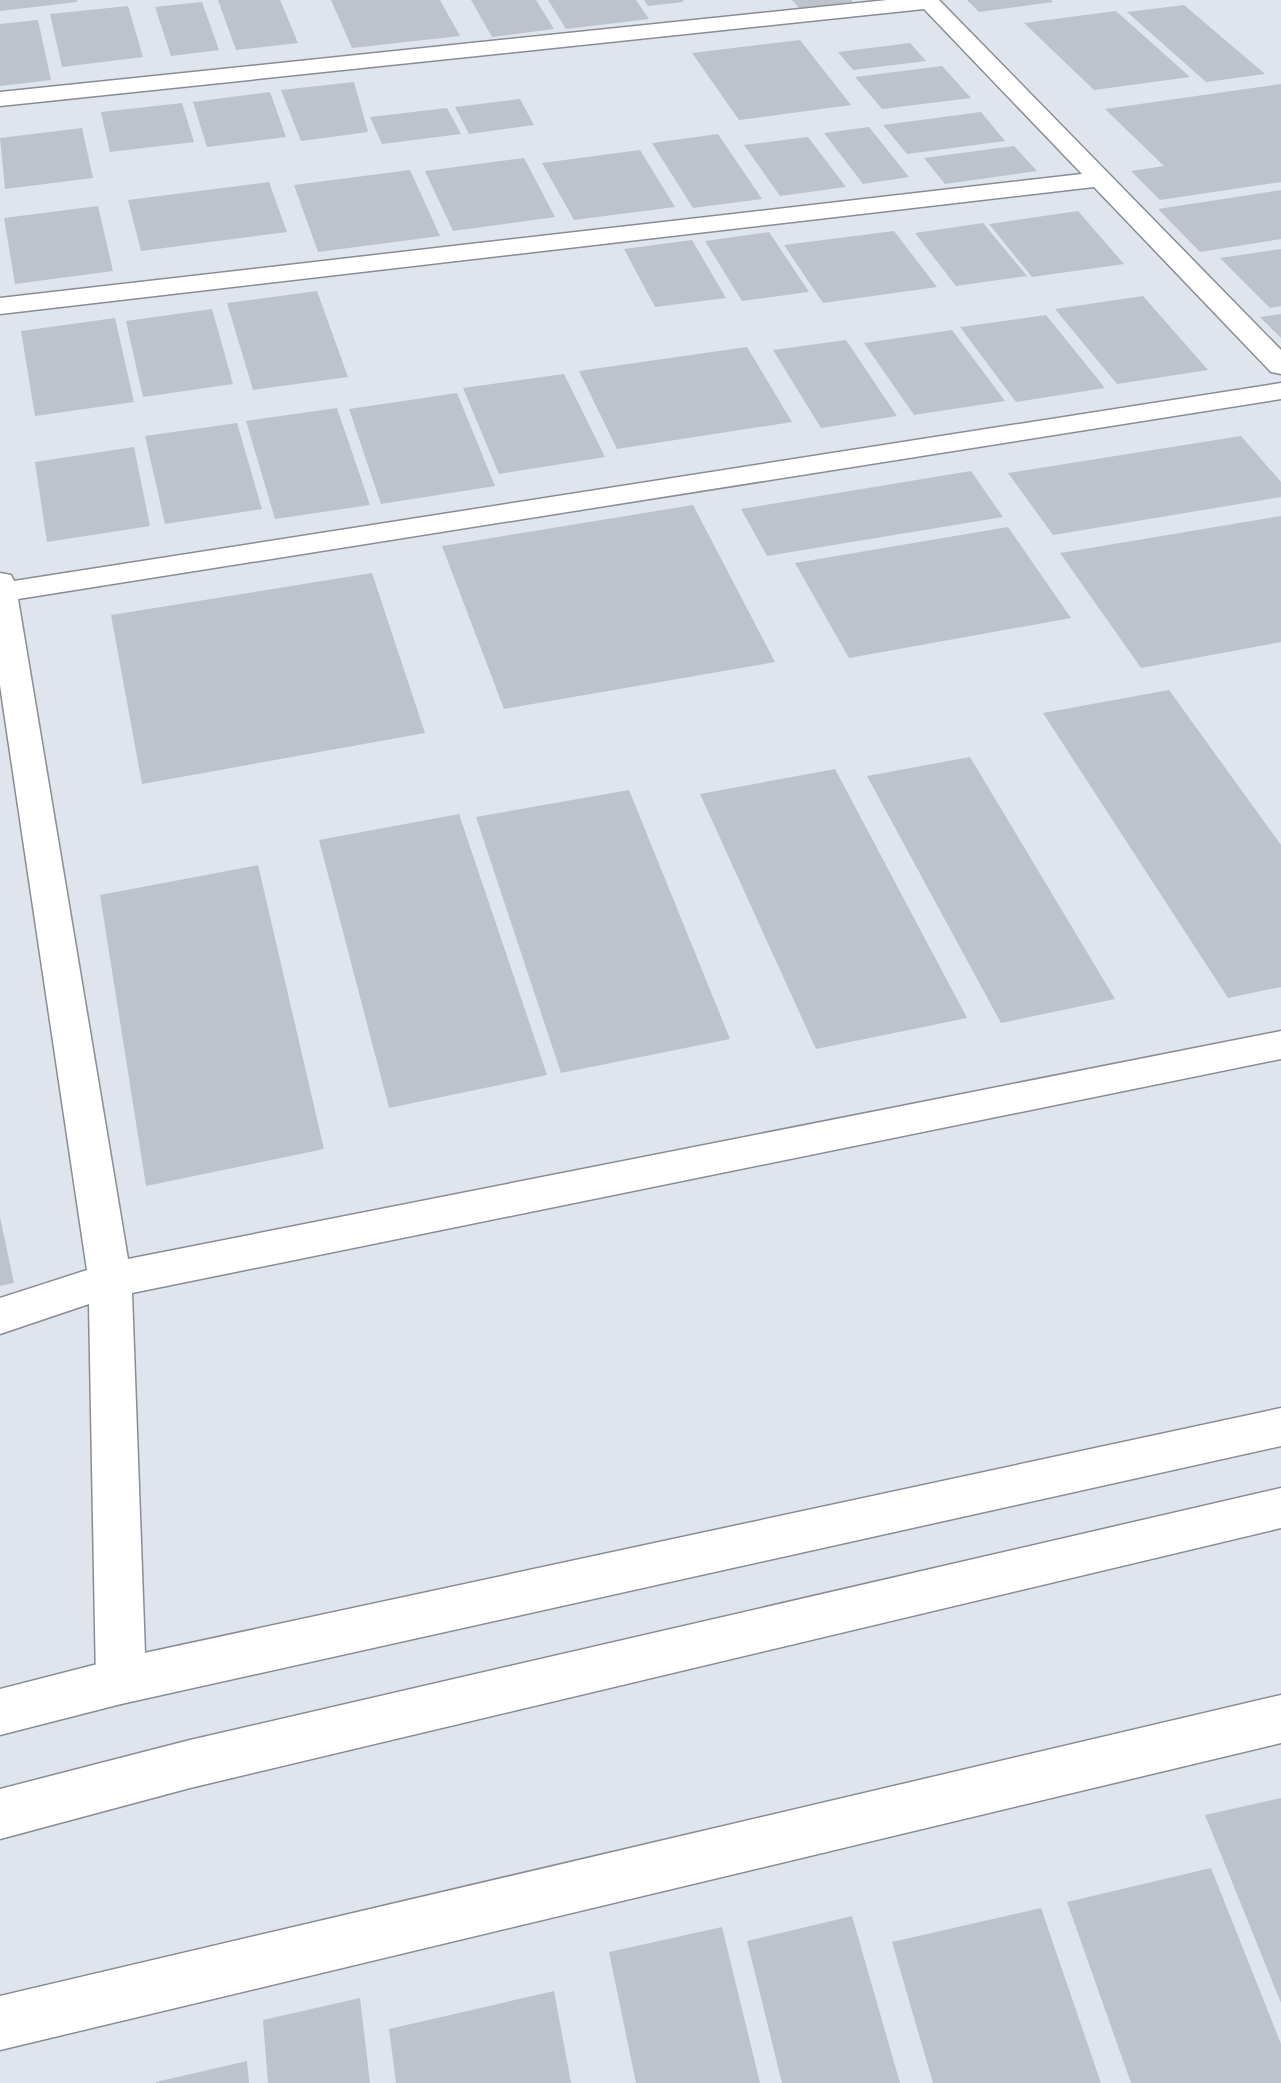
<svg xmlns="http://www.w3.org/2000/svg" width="1281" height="2083" font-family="'Golos Text',sans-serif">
  <rect width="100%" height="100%" fill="#dfe4ed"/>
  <g fill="#bec3cb">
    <path d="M0,0h77v2l-77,9z"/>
    <path d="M218,0h62l18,43 -62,7z"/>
    <path d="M331,0h109l20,36 -108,12z"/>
    <path d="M471,0h65l18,29 -62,8z"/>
    <path d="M548,0h88l13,19 -83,10z"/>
    <path d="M644,0h39v2l-35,4z"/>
    <path d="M792,0h60v2l-53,6z"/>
    <path d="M967,0h84l2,2 -74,10z"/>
    <path d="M202,2l17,48 -48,6 -16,-49z"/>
    <path d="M1184,5l81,69 -59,8 -79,-70z"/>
    <path d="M128,6l15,51 -81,10 -12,-53z"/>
    <path d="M1116,11l74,66 -96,13 -70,-67z"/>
    <path d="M38,20l13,60 -51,6v-62z"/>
    <path d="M800,40l51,65 -112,15 -47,-67z"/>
    <path d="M910,43l16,18 -73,9 -15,-18z"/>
    <path d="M942,66l29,32 -89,11 -27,-32z"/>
    <path d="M354,82l14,50 -67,9 -20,-51z"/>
    <path d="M1281,84v98l-121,18 -29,-29 33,-5 -59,-57z"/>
    <path d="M270,92l16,45 -79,10 -14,-45z"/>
    <path d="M520,99l14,26 -65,9 -14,-27z"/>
    <path d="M182,103l12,39 -84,10 -9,-40z"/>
    <path d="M447,108l14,26 -79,10 -12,-27z"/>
    <path d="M981,112l24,29 -98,13 -24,-29z"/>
    <path d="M869,127l40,50 -46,7 -39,-51z"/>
    <path d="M82,128l11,50 -88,11 -5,-51z"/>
    <path d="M718,134l44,65 -69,9 -41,-65z"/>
    <path d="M808,137l38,50 -66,9 -36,-51z"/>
    <path d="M1014,146l23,25 -92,13 -21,-26z"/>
    <path d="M640,150l35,57 -101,13 -32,-57z"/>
    <path d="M524,158l31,59 -102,14 -28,-60z"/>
    <path d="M410,170l30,66 -122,16 -24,-67z"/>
    <path d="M269,182l18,50 -146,19 -13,-51z"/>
    <path d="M1281,190v49l-81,13 -42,-43z"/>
    <path d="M98,206l15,65 -98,13 -11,-66z"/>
    <path d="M1078,211l46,53 -92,13 -43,-53z"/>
    <path d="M983,223l44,53 -71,10 -41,-53z"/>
    <path d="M894,231l43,56 -114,16 -39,-58z"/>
    <path d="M769,232l40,60 -67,9 -37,-60z"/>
    <path d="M692,240l34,58 -71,9 -31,-58z"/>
    <path d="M1281,249v57l-11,2 -50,-50z"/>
    <path d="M317,291l31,86 -95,13 -26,-87z"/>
    <path d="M1143,296l65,74 -91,14 -62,-75z"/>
    <path d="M212,309l21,75 -90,13 -17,-76z"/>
    <path d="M1281,314v24l-21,-21z"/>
    <path d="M1046,315l59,73 -89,14 -56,-75z"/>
    <path d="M115,318l19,84 -99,14 -14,-85z"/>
    <path d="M952,330l53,71 -91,14 -50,-72z"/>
    <path d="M846,340l51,76 -76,12 -48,-78z"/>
    <path d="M747,347l45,75 -175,27 -38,-78z"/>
    <path d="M564,374l41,83 -106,17 -36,-86z"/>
    <path d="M457,393l38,93 -114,18 -32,-95z"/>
    <path d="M337,408l33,97 -95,14 -29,-98z"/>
    <path d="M237,423l25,86 -97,15 -20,-88z"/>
    <path d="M1241,436l40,46v15l-228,38 -45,-62z"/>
    <path d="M134,447l16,79 -103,16 -12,-80z"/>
    <path d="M971,471l32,46 -236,39 -26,-47z"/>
    <path d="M693,505l82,157 -271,47 -62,-163z"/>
    <path d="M1281,516v126l-140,26 -81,-115z"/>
    <path d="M1008,527l63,91 -222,40 -54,-95z"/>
    <path d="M372,573l53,160 -283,51 -31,-169z"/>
    <path d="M1169,690l112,155v142l-53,11 -185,-285z"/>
    <path d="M970,757l145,242 -114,24 -134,-247z"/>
    <path d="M835,769l132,249 -151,31 -116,-255z"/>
    <path d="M629,790l101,249 -169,34 -85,-256z"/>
    <path d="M459,814l88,261 -158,33 -70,-268z"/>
    <path d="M258,865l66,284 -178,37 -46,-291z"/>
    <path d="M0,1217l14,66 -14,3z"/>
    <path d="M1281,1798v205l-76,-188z"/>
    <path d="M1211,1868l70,176v39h-150l-64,-181z"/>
    <path d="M1041,1908l60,175h-168l-41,-141z"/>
    <path d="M852,1916l48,167h-118l-35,-142z"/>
    <path d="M722,1927l38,156h-124l-27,-131z"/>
    <path d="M554,1991l17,92h-175l-7,-54z"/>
    <path d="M360,1998l10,85h-102l-5,-63z"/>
    <path d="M247,2061l2,22h-93v-1z"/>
  </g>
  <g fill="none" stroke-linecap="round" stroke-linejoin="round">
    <defs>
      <g id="minor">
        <path d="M887,0h52l342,350v24l-10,-2 -177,-185 -1094,127v-16l1082,-124 -158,-165 -924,97v-14z"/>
        <path d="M1281,383v16l-1263,200 110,660 1153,-228v28l-1149,234 14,388 -8,16 -17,7 -17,-7 -8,-16 -7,-377 -89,30v-36l87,-28 -87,-585v-112l11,2 3,6z"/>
        <path d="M1281,1695v48l-1281,307v-54z"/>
      </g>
      <g id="highway">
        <path d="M1281,1408v38l-1160,258 -121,31v-46l121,-31z"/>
        <path d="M1281,1488v40l-1091,260 -190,51v-50l190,-49z"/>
      </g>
    </defs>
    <use href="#minor" stroke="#888d95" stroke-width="3"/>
    <use href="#highway" stroke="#888d95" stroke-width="3"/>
    <use href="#minor" fill="#fff" fill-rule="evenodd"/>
    <use href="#highway" fill="#fff" fill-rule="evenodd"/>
  </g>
</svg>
